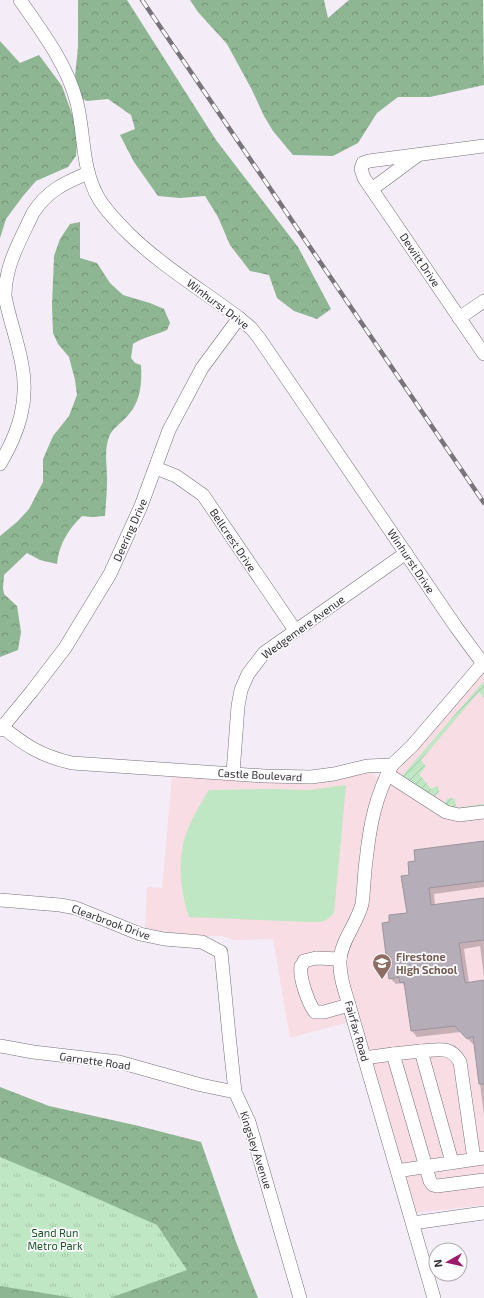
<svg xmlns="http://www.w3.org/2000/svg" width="484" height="1298" font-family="'Exo 2',sans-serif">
  <defs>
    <pattern id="forest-crowns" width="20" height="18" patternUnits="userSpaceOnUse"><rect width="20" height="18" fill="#8eb693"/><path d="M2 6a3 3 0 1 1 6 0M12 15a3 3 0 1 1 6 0" fill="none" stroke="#759479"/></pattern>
    <pattern id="park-tufts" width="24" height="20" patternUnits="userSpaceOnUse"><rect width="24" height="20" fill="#c0e7c4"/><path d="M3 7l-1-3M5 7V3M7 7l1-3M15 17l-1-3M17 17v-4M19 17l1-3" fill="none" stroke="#a5c6a9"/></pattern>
    <pattern id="garden-furrows" width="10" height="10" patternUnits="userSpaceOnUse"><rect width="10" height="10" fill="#c0e7c4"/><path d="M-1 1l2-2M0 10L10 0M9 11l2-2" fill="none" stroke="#a5c6a9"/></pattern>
  </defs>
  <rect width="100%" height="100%" fill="#f4ecf6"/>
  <path fill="#f8dde4" d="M484,670v535l-69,8 -56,-194 -69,19 -17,-99 -39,1 -12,-4h-37l-22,-1 -18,-6 2,-42 15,1 10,-111 125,7 27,-2 48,-10 4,5 11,-3 11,-4z"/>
  <path fill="#c0e7c4" d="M346,785l-12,128c-10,10 -10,9 -24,9l-121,-5c-8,-23 -12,-56 -4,-80 5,-16 15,-32 24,-47l61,-1 39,1z"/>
  <g fill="url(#forest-crowns)">
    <path d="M78,0h49l89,140 82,107 33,62 -14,10 -23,-8 -17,-13 -8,-23 -19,-4 -20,-26 -12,-28 -13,-21 -25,2 -22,-2 -24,-34 -14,-27 15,-6 -4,-14 -23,-16 -21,2 -5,-2 -7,-23 3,-29z"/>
    <path d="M190,0h134l4,18 21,-18h134l1,85 -54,12h-32l-21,16 -19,30 -25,13 -40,-1 -20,-24 -9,-15 -12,-26 -25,-46 -29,-32z"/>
    <path d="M0,41l20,22 19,-8 23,31 16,45 -2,25 -8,11 -32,14 -13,15 -17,23 -6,19z"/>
    <path d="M80,222v36l17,5 13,20 13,12 27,8 14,6 6,14 -3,7c-11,5 -23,7 -34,14l-2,14 4,5 6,2c1,17 0,35 -12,49 -6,8 -17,14 -20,23 -5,13 -2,28 -2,42 0,12 -1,25 -2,37l-14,1 -9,-1c-14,14 -23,28 -25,48l-17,-4 -13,-7 -23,22 -1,13 1,6 13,12 4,26 -3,18 -18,7v-121l17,-14 12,-13 14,-27v-23l10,-23 16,-20 8,-21 -2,-15 -6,-23 -11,-13 -5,-11 -1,-27 2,-50 6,-17 10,-15z"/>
    <path d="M0,1087l49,19 90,20 62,16 35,100 22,56h-258z"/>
  </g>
  <path fill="url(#park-tufts)" d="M0,1157l55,23 102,45 30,45 -77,28h-36l-74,-12z"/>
  <g fill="url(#garden-furrows)">
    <path d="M484,681v17l-5,-6 -58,68 5,7 -6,6v2l11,14 6,-3 2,3v3l-7,7 -31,-22z"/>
    <path d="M453,798l2,1 1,9 28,-4v3l-30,4 -10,-7 3,-5z"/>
  </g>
  <path fill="#0003" d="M484,842v45l-50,7 1,12 49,-7v78l-4,-31 -16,3 5,34 15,-2v134l-9,-71h-2l-12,-12 -44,5 -5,-6 -6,-44 -4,-4 -6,1 -6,-6 1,-55 17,-10 2,-37z"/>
  <path fill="#b5adb7" stroke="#9b949d" d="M484,841v40l-55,7 2,17 53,-7v42l-25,3 6,40 19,-3v104h-5l-6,-48 -6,3 -12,-13 -44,5 -7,-49 -4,1 -1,-6 -10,2 -7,-56 7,-1v-7l18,-2 -6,-37 8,-1 -1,-13 7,-1 -1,-11z"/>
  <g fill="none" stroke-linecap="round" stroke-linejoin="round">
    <defs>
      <g id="minor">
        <path d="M20,0c22,32 47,64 57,103 8,33 4,65 22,96 8,13 19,24 30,35 33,32 73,56 110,84l12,10 8,10 197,289 28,38"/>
        <path d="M484,146l-115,15 -6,2 -2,6 3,9 120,176"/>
        <path d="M372,189l46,-34"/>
        <path d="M459,318l25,-17"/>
        <path d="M0,464c19,-32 29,-63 22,-99 -4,-24 -13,-46 -17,-69 0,-31 15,-55 28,-83 14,-22 31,-30 55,-40"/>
        <path d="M156,468l20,8 27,19 92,135"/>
        <path d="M0,725c24,20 41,31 72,38l193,13 46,1 23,-3 33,-8 25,-1 20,-19 72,-84"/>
        <path d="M0,730l32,-39 33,-43 45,-74 31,-68 28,-76 33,-62 37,-50"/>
        <path d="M392,765c-17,33 -22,59 -26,96 -2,14 -2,29 -4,43 -5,20 -21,37 -22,56 -1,16 5,31 9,45l85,293"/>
        <path d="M233,773l5,-67 3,-16 7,-16 16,-21 142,-100"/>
        <path d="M387,774l59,38 13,3 25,-3"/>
        <path d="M0,900l60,5 16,3 64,26 24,5 38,3 19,10 8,83 6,57 14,30 51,176"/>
        <path d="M340,959l-24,-1 -12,3c0,1 -2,4 -3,5 -2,11 7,37 14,46h9l25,-7"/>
        <path d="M0,1046l33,6 86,10 82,23 34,7"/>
        <path d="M421,1051c17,-1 29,-6 39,11l14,97"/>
        <path d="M364,1058l29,-4"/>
        <path d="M452,1162l-31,-111 -28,3 37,127 3,4 4,1 47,-6"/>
        <path d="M398,1172l5,-2 81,-12"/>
        <path d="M413,1223l71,-10"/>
      </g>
    </defs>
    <use href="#minor" stroke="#78717a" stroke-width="14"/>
    <use href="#minor" stroke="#fff" stroke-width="13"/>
    <defs>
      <path id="rail" d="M142,0l342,503"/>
    </defs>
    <use href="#rail" stroke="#79747a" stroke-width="4.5"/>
    <use href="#rail" stroke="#fdfcfe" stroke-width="3" stroke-dasharray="9" stroke-linecap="butt"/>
  </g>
  <defs>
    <symbol id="school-pin" viewBox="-11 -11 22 30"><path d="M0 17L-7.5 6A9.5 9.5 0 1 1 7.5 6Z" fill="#8d6e63" stroke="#fdfcfe"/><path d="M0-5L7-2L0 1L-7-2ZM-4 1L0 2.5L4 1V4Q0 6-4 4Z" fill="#fff"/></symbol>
  </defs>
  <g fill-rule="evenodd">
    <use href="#school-pin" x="371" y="952" width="22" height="30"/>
  </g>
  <g text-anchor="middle" stroke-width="3.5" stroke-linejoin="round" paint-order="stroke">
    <g font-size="11" fill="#333034" stroke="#fdfcfe">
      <text transform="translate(420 260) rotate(56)" y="4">Dewitt Drive</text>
      <text transform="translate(218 304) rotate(37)" y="4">Winhurst Drive</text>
      <text transform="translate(130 530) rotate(-66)" y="4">Deering Drive</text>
      <text transform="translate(233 540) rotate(56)" y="4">Bellcrest Drive</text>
      <text transform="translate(411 561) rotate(56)" y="4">Winhurst Drive</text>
      <text transform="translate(303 627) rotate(-36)" y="4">Wedgemere Avenue</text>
      <text transform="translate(260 775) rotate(3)" y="4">Castle Boulevard</text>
      <text transform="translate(111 922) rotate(20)" y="4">Clearbrook Drive</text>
      <text transform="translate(357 1031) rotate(74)" y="4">Fairfax Road</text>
      <text transform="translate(95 1061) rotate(8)" y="4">Garnette Road</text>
      <text transform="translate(256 1150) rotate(72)" y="4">Kingsley Avenue</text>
    </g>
    <g font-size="11" font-weight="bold" fill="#785e54" stroke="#fdfcfe" text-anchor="start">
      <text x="396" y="961">Firestone<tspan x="396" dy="13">High School</tspan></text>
    </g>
    <g font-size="11" fill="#1a5427" stroke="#fdfcfe">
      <text x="55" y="1237">Sand Run<tspan x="55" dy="13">Metro Park</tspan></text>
    </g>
  </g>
  <g transform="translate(448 1262) rotate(262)"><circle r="19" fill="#fdfcfe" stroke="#acaaad"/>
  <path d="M0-3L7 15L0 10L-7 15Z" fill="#9d1b6d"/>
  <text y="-6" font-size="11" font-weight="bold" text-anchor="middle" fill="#333034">N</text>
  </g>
</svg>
